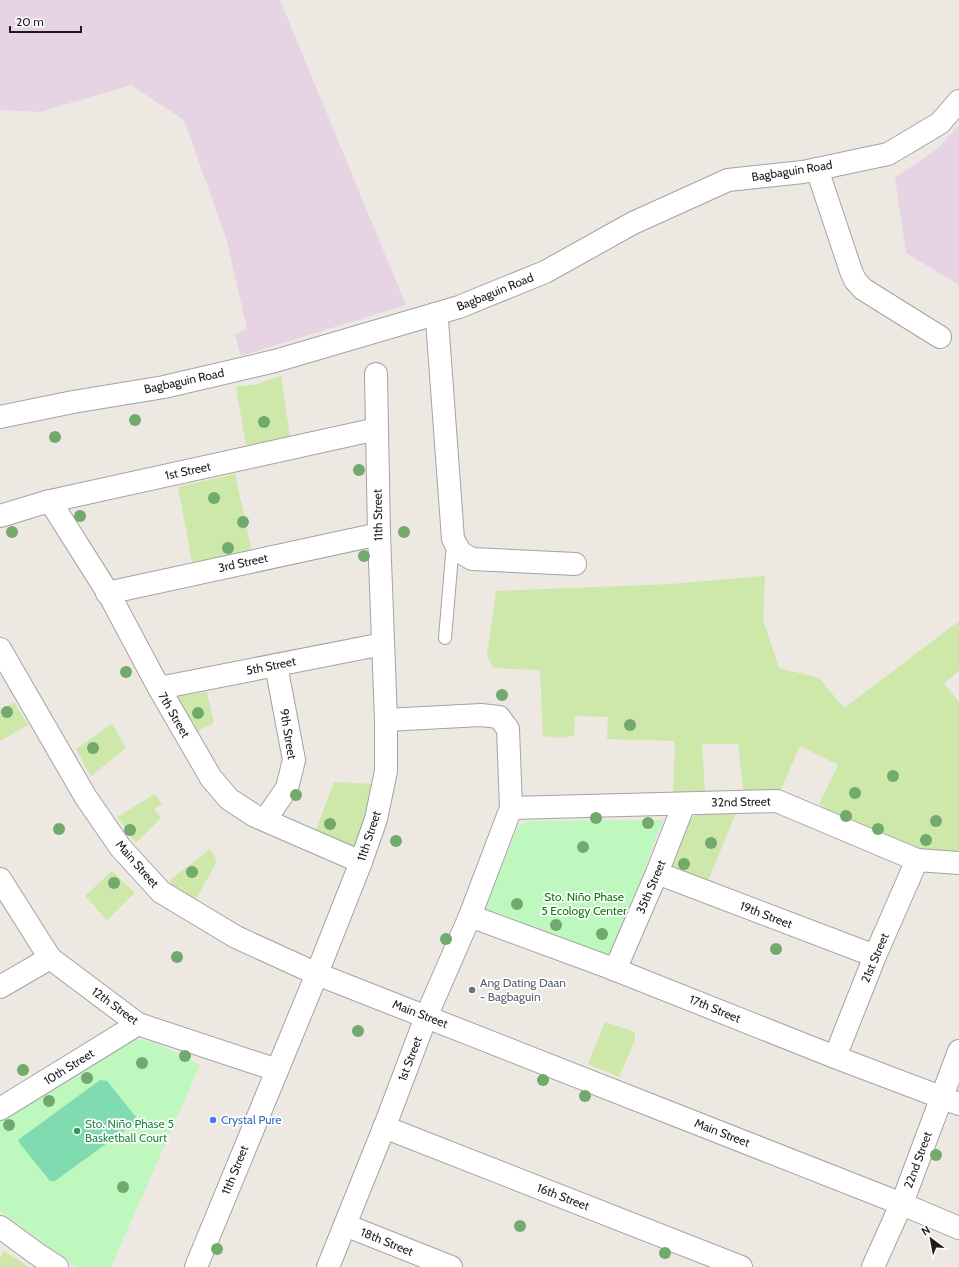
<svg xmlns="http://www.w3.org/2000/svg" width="959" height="1267" font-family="Cabin,sans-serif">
  <rect width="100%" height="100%" fill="#ede8e2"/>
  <g fill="#e6d4e5">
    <path d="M0,0h280l126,305 -165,51 -6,-21 12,-7 -21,-90 -42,-118 -53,-35 -91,27 -40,-2z"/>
    <path d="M959,125v160l-53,-32 -11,-75 43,-30z"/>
  </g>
  <g fill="#cde8a8">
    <path d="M281,376l9,61 -44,8 -10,-58 21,-3z"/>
    <path d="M235,474l18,82 -60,11 -15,-80z"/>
    <path d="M765,576l-2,44 16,48 40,10 25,30 115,-87v50l-15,12 15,19v151l-40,-1 -79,-34 -21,-14 19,-39 -38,-19 -19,43 -6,4 -30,2 -2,-6 -5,-45h-36l3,48 -32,4 2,-55 -68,-2 1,-22 -33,-1 -1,19 -11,3 -20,-2 -3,-66 -47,-2 -6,-13 9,-64 175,-7z"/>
    <path d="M207,692l7,31 -18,9 -19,-36z"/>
    <path d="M14,702l14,23 -28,16v-31z"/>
    <path d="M112,724l14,24 -35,28 -15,-27z"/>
    <path d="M334,782l41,2 -18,66 -42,-18z"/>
    <path d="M155,794l7,10 -8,5 7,9 -25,25 -19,-26z"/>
    <path d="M736,813l-29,70 -39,-15 17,-45 11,-8z"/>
    <path d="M210,849l7,12 -21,38 -24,-12 -3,-6z"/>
    <path d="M112,871l23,22 -28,27 -22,-24z"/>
    <path d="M605,1022l30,10v8l-16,37 -31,-13z"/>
    <path d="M4,1251l25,16h-29v-10z"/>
  </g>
  <g fill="#bff8be">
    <path d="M663,820l-49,131 -14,6 -117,-44 34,-85 11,-7z"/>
    <path d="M132,1039c24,0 47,16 68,26l-89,202h-35l-34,-23 -42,-33v-91z"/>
  </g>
  <path fill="#80dcb0" d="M100,1080l7,1 29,36 -1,6 -80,58h-5l-29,-36 -3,-5z"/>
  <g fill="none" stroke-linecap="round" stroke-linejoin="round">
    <defs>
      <path id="service" d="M445,638l8,-95"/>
      <g id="minor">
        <path d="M817,169l34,102 4,9 8,9 77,48"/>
        <path d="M435,314l2,6 16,219 7,13 12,7 103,5"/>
        <path d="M50,501l60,95 49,92 52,90 18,21 26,17 106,46"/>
        <path d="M0,516l46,-14 331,-73"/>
        <path d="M107,593l272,-59"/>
        <path d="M0,649l85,147 35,51 41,45 75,45 81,37 585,230 57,24"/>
        <path d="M159,688l224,-44"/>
        <path d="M511,808l266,-7 140,59 42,3"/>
        <path d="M265,820l22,-32 7,-28 -18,-95"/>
        <path d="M657,873l218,83"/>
        <path d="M0,879l50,79 88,66 139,46"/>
        <path d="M470,916l141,52 224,89 124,47"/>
        <path d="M615,970l42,-97 27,-69"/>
        <path d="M0,987l50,-29"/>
        <path d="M835,1057l40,-101 42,-96"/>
        <path d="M0,1109l138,-85"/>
        <path d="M384,1127l357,140"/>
        <path d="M345,1225l106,42"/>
        <path d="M0,1227l37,27 20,13"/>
        <path d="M196,1267l118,-286 47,-119 15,-43 10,-48v-51l-7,-186 -3,-160"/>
        <path d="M328,1267l58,-144 40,-106 44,-101 41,-108 -3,-79 -9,-12 -18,-2 -95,5"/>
        <path d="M873,1267l31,-69 55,-147"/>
      </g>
      <path id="tertiary" d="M0,417l73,-15 91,-15 111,-26 184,-54 86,-35 88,-49 95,-43 75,-8 85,-18 52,-31 19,-22"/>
    </defs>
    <use href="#service" stroke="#a3a3a3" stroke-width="14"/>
    <use href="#minor" stroke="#a3a3a3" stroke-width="24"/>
    <use href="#tertiary" stroke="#a3a3a3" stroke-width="24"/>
    <use href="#service" stroke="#fff" stroke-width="12"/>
    <use href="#minor" stroke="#fff" stroke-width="22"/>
    <use href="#tertiary" stroke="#fff" stroke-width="22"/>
  </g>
  <g fill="#72aa6d">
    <circle cx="135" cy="420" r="6"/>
    <circle cx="264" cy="422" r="6"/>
    <circle cx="55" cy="437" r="6"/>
    <circle cx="359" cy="470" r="6"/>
    <circle cx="214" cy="498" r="6"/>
    <circle cx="80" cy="516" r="6"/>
    <circle cx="243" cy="522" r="6"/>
    <circle cx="12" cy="532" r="6"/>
    <circle cx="404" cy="532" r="6"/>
    <circle cx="228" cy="548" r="6"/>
    <circle cx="364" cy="556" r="6"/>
    <circle cx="126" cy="672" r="6"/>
    <circle cx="502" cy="695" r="6"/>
    <circle cx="7" cy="712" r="6"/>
    <circle cx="198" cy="713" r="6"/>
    <circle cx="630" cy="725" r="6"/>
    <circle cx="93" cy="748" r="6"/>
    <circle cx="893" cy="776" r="6"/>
    <circle cx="855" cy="793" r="6"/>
    <circle cx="296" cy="795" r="6"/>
    <circle cx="846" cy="816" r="6"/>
    <circle cx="596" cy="818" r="6"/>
    <circle cx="936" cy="821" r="6"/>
    <circle cx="648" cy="823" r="6"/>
    <circle cx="330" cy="824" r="6"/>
    <circle cx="59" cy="829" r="6"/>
    <circle cx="878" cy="829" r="6"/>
    <circle cx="130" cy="830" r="6"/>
    <circle cx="926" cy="840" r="6"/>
    <circle cx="396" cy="841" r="6"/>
    <circle cx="711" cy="843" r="6"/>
    <circle cx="583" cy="847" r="6"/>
    <circle cx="684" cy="864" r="6"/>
    <circle cx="192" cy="872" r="6"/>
    <circle cx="114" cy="883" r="6"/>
    <circle cx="517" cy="904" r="6"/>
    <circle cx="556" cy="925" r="6"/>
    <circle cx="602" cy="934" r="6"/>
    <circle cx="446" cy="939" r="6"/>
    <circle cx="776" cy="949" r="6"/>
    <circle cx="177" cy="957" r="6"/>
    <circle cx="358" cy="1031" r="6"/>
    <circle cx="185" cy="1056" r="6"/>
    <circle cx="142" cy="1063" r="6"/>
    <circle cx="23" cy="1070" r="6"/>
    <circle cx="87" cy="1078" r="6"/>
    <circle cx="543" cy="1080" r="6"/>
    <circle cx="585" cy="1096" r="6"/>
    <circle cx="49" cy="1101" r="6"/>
    <circle cx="9" cy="1125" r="6"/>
    <circle cx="936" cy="1155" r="6"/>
    <circle cx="123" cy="1187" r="6"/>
    <circle cx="520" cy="1226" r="6"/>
    <circle cx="217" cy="1249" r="6"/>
    <circle cx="665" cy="1253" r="6"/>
  </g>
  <circle fill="#6b7280" stroke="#fff" stroke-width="1.5" cx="472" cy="990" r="4"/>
  <circle fill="#3f7fe0" stroke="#fff" stroke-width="1.5" cx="213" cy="1120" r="4"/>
  <circle fill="#2e9e5b" stroke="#fff" stroke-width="1.5" cx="77" cy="1131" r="4"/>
  <g text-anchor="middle" stroke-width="3.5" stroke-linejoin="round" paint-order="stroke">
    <g font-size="12" fill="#1c1c1c" stroke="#fff">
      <text transform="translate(792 171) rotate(-9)" y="4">Bagbaguin Road</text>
      <text transform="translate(495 292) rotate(-22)" y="4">Bagbaguin Road</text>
      <text transform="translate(184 381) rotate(-12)" y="4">Bagbaguin Road</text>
      <text transform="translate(188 471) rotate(-12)" y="4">1st Street</text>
      <text transform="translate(378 515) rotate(-91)" y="4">11th Street</text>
      <text transform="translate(243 563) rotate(-12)" y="4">3rd Street</text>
      <text transform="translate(271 666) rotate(-11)" y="4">5th Street</text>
      <text transform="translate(174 715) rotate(60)" y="4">7th Street</text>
      <text transform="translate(288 734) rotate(81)" y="4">9th Street</text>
      <text transform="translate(741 802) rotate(-1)" y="4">32nd Street</text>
      <text transform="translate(369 836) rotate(-72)" y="4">11th Street</text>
      <text transform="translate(137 864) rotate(49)" y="4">Main Street</text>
      <text transform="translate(651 887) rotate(-67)" y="4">35th Street</text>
      <text transform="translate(766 915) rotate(21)" y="4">19th Street</text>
      <text transform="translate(875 958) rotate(-67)" y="4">21st Street</text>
      <text transform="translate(115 1006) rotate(36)" y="4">12th Street</text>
      <text transform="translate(715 1009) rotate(22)" y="4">17th Street</text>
      <text transform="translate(420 1014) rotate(21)" y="4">Main Street</text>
      <text transform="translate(410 1059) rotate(-69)" y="4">1st Street</text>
      <text transform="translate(69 1067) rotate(-32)" y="4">10th Street</text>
      <text transform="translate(722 1133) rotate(21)" y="4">Main Street</text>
      <text transform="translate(918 1160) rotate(-70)" y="4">22nd Street</text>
      <text transform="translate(235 1170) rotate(-68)" y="4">11th Street</text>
      <text transform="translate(563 1197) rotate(21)" y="4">16th Street</text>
      <text transform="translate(387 1242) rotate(22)" y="4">18th Street</text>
    </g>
    <g font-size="12" fill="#0e770d" stroke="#fff">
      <text x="584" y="901">Sto. Niño Phase<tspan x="584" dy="14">5 Ecology Center</tspan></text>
    </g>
    <g font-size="12" fill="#5b616d" stroke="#fff" text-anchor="start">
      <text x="480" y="987">Ang Dating Daan<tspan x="480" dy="14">- Bagbaguin</tspan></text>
    </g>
    <g font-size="12" fill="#366cbe" stroke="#fff" text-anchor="start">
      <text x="221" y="1124">Crystal Pure</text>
    </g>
    <g font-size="12" fill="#27864d" stroke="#fff" text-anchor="start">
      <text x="85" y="1128">Sto. Niño Phase 5<tspan x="85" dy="14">Basketball Court</tspan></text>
    </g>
  </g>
  <g transform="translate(931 1239) rotate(328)" stroke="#ffffff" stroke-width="3" paint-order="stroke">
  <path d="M0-3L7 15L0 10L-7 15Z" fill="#1c1c1c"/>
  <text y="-6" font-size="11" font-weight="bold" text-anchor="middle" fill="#1c1c1c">N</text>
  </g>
  <path d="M10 26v6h71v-6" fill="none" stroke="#1c1c1c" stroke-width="2"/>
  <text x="16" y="26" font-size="12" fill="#1c1c1c" stroke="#ffffff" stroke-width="3" paint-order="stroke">20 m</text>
</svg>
